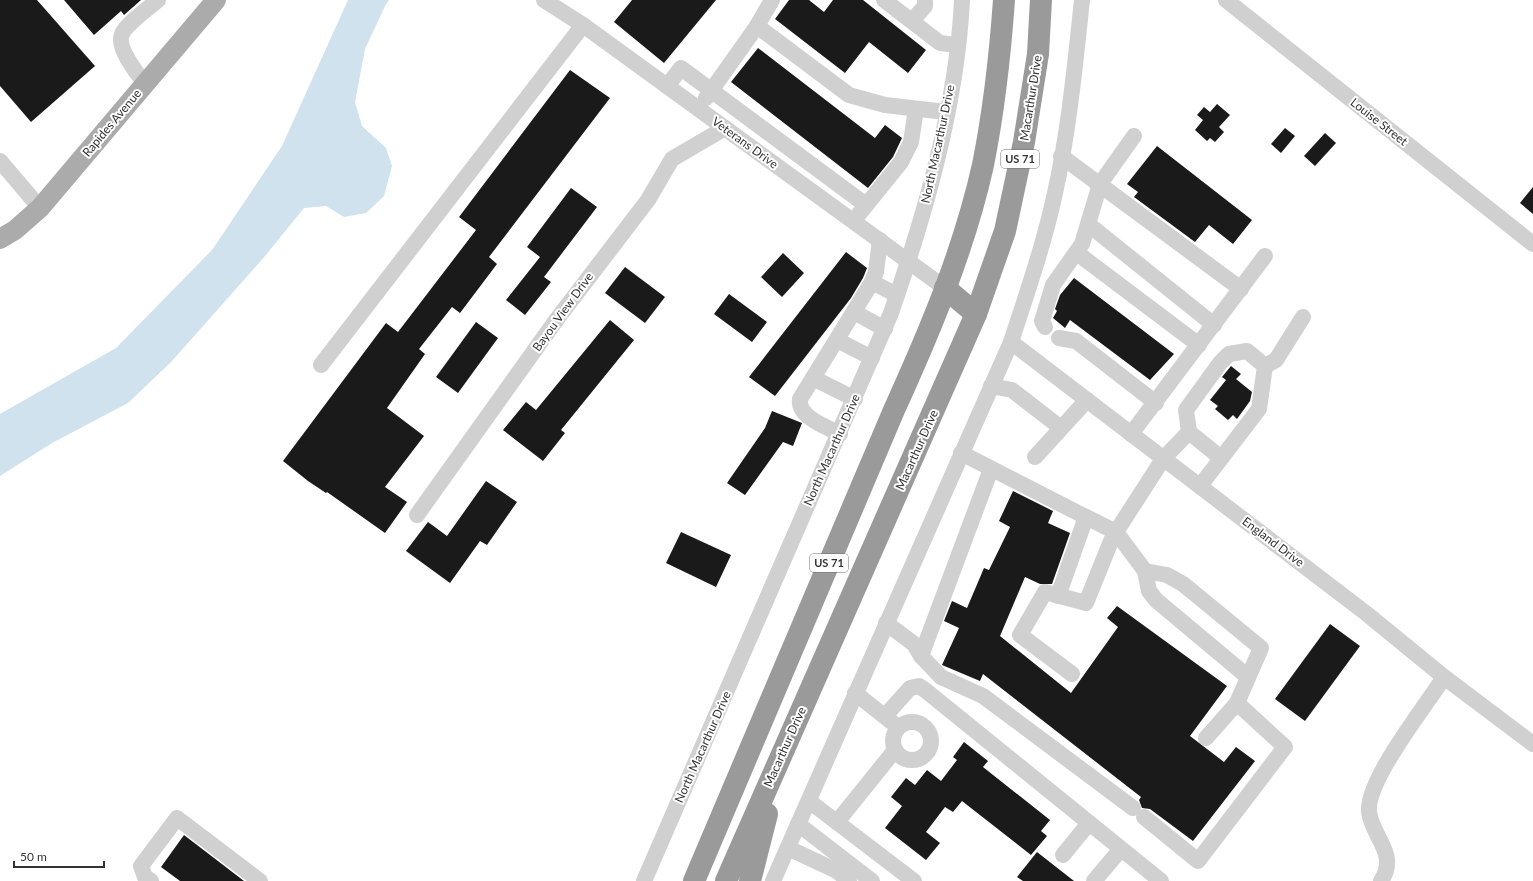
<svg xmlns="http://www.w3.org/2000/svg" width="1533" height="881" font-family="Lato,sans-serif">
  <rect width="100%" height="100%" fill="#fff"/>
  <path fill="#cfe2ee" d="M348,0h41l-3,4 -21,45 -10,53 7,24 24,22 6,18 -8,30 -18,17 -22,4 -18,-11 -22,2 -39,48 -94,106 -43,41 -76,40 -52,33v-62l116,-66 96,-98 70,-104z"/>
  <g fill="#1a1a1a">
    <path d="M0,0h37l58,66 -64,56 -31,-36z"/>
    <path d="M64,0h77l-17,15 -3,-4 -27,24z"/>
    <path d="M632,0h84l-52,63 -50,-41z"/>
    <path d="M789,0h20l15,12 9,-12h30l63,50 -18,23 -39,-31 -24,31 -70,-54z"/>
    <path d="M758,48l117,90 10,-13 17,13 -9,19 -25,31 -137,-106z"/>
    <path d="M570,70l40,28 -121,159 8,7 -37,49 -8,-6 -33,42 6,5 -38,54 37,28 -39,51 22,15 -22,31 -58,-41 -1,1 -18,-12 -25,-20 103,-138 12,9 78,-102 -17,-13z"/>
    <path d="M1217,104l13,11 -11,12 5,5 -9,10 -5,-4 -3,3 -12,-11 8,-10 -6,-5 7,-8 6,5z"/>
    <path d="M1285,128l10,8 -14,17 -10,-9z"/>
    <path d="M1325,133l11,10 -21,23 -11,-10z"/>
    <path d="M1157,146l95,74 -19,24 -24,-19 -14,17 -61,-45 4,-5 -11,-8z"/>
    <path d="M1533,187v27l-13,-11z"/>
    <path d="M571,188l26,19 -53,70 7,5 -26,33 -19,-15 34,-43 -13,-10z"/>
    <path d="M846,252l21,16 -4,10 -12,20 -76,98 -26,-19z"/>
    <path d="M783,253l21,20 -22,24 -21,-20z"/>
    <path d="M625,267l40,30 -20,26 -40,-30z"/>
    <path d="M1074,278l100,76 -24,26 -80,-60 -5,8 -12,-10 4,-7 -2,-2 5,-14z"/>
    <path d="M729,294l38,28 -15,20 -38,-28z"/>
    <path d="M610,320l24,20 -73,90 4,3 -22,28 -40,-31 23,-28 10,8z"/>
    <path d="M476,322l22,16 -40,55 -22,-16z"/>
    <path d="M1231,366l10,8 -5,5 16,13 -2,9 -13,18 -4,-4 -5,5 -13,-11 3,-3 -8,-6 16,-20 -4,-3z"/>
    <path d="M772,411l30,12 -9,23 -10,-4 -38,53 -18,-12 38,-55z"/>
    <path d="M486,481l31,21 -30,43 -7,-4 -30,42 -44,-32 22,-29 19,14z"/>
    <path d="M1013,491l40,20 -5,12 22,10 -18,51h-12l-15,-7 -25,59 71,57 47,-66 -11,-9 10,-12 110,80 -37,50 34,26 12,-15 19,14 -62,80 -43,-32 -8,-1 -3,-8 2,-3 -158,-123 -3,7 -38,-16 17,-37 -15,-7 8,-20 15,7 17,-40 5,2 21,-43 -11,-6z"/>
    <path d="M681,532l50,23 -15,32 -50,-24z"/>
    <path d="M1330,624l30,22 -55,75 -30,-22z"/>
    <path d="M964,742l24,19 -5,6 67,53 -9,11 6,5 -16,19 -69,-54 -9,11 -8,-5 -19,25 14,11 -14,17 -41,-32 17,-22 -11,-9 15,-19 9,7 12,-15 14,11 16,-21 -4,-3z"/>
    <path d="M184,835l60,46h-64l-19,-14z"/>
    <path d="M1037,852l37,29h-51l-6,-4z"/>
  </g>
  <g fill="none" stroke-linecap="round" stroke-linejoin="round">
    <g stroke="#d0d0d0" stroke-width="16">
      <path d="M544,0l39,25 362,263"/>
      <path d="M884,0l56,43 18,2"/>
      <path d="M1226,0l307,244"/>
      <path d="M912,21l13,-15v-6"/>
      <path d="M757,26l92,69 36,10 61,7"/>
      <path d="M145,83c-8,-9 -29,-36 -23,-49 4,-10 27,-26 36,-34"/>
      <path d="M667,86l14,-18 185,137"/>
      <path d="M706,98l51,-72 15,-26"/>
      <path d="M1061,156l180,133"/>
      <path d="M0,161l40,47"/>
      <path d="M859,214l42,-52 10,-20 5,-33"/>
      <path d="M1088,224l126,101"/>
      <path d="M1077,253l122,92"/>
      <path d="M872,282l25,13"/>
      <path d="M854,312l31,17"/>
      <path d="M1045,327l-3,-6 11,-36 29,-41 18,-60 34,-48"/>
      <path d="M1059,338l17,3 80,62"/>
      <path d="M837,340l35,18"/>
      <path d="M1011,342l356,272 77,63 89,67"/>
      <path d="M321,365l262,-340"/>
      <path d="M1265,366l11,-6 27,-43"/>
      <path d="M813,378l42,21"/>
      <path d="M991,386l21,4 49,38"/>
      <path d="M1189,432l-3,-22 34,-47 9,-9 18,-3 18,15 -6,43 -59,77"/>
      <path d="M840,434c-13,-7 -43,-17 -40,-35l72,-117 4,-10 4,-32"/>
      <path d="M1131,434l134,-178"/>
      <path d="M961,453l125,64"/>
      <path d="M1035,457l52,-57"/>
      <path d="M991,469l-70,187 20,21 42,19 150,112"/>
      <path d="M417,515l140,-196 91,-119 24,-41 53,-31"/>
      <path d="M1145,571l4,20 7,9 92,77"/>
      <path d="M1058,596l28,-79 30,15 29,39 22,4 16,9 78,64 -24,55 48,44 -87,114 -54,-44"/>
      <path d="M886,623l28,21 7,12"/>
      <path d="M1072,674l-52,-39 25,-43 41,11 25,-62 5,-9 47,-73 26,-27 32,26"/>
      <path d="M855,693l38,30"/>
      <path d="M885,716l25,-28 9,-2 6,4 236,191"/>
      <circle cx="912" cy="741" r="19"/>
      <path d="M1206,738l31,-35"/>
      <path d="M809,801l105,80"/>
      <path d="M837,822l58,-72"/>
      <path d="M798,824l74,57"/>
      <path d="M788,848l49,23 12,10"/>
      <path d="M1063,855l26,-32"/>
      <path d="M151,881l-6,-4 -4,-11 36,-48 83,63"/>
      <path d="M644,881l247,-568c34,-99 66,-208 71,-313"/>
      <path d="M773,881l238,-539c16,-49 33,-98 44,-149 14,-63 20,-128 27,-193"/>
      <path d="M1094,881l27,-32"/>
      <path d="M1381,881c18,-27 -9,-44 -12,-69 -3,-32 57,-106 75,-135"/>
    </g>
    <path stroke="#ababab" stroke-width="20" d="M0,239l15,-9 25,-22 176,-208"/>
    <g stroke="#9a9a9a" stroke-width="22">
      <path d="M945,288l31,26"/>
      <path d="M694,881l200,-471c36,-79 70,-160 89,-245 11,-55 17,-109 21,-165"/>
      <path d="M726,881l250,-567 29,-83 19,-89 14,-88 3,-54"/>
      <path d="M750,881l17,-67"/>
    </g>
  </g>
  <g text-anchor="middle" stroke-width="4" stroke-linejoin="round" paint-order="stroke">
    <g fill="#fff" stroke="#707070" stroke-width="1">
      <rect x="1001" y="150" width="38" height="18" rx="3"/>
      <rect x="810" y="554" width="38" height="18" rx="3"/>
    </g>
    <g font-size="11" font-weight="bold" fill="#333">
      <text x="1020" y="163">US 71</text>
      <text x="829" y="567">US 71</text>
    </g>
    <g font-size="12" fill="#333" stroke="#fff">
      <text transform="translate(1031 98) rotate(-81)" y="4">Macarthur Drive</text>
      <text transform="translate(1379 122) rotate(38)" y="4">Louise Street</text>
      <text transform="translate(112 123) rotate(-50)" y="4">Rapides Avenue</text>
      <text transform="translate(745 143) rotate(36)" y="4">Veterans Drive</text>
      <text transform="translate(938 144) rotate(-78)" y="4">North Macarthur Drive</text>
      <text transform="translate(563 312) rotate(-54)" y="4">Bayou View Drive</text>
      <text transform="translate(832 450) rotate(-66)" y="4">North Macarthur Drive</text>
      <text transform="translate(917 450) rotate(-66)" y="4">Macarthur Drive</text>
      <text transform="translate(1273 542) rotate(37)" y="4">England Drive</text>
      <text transform="translate(703 747) rotate(-66)" y="4">North Macarthur Drive</text>
      <text transform="translate(785 747) rotate(-66)" y="4">Macarthur Drive</text>
    </g>
  </g>
  <path d="M14 861v6h90v-6" fill="none" stroke="#333333" stroke-width="2"/>
  <text x="20" y="861" font-size="12" fill="#333333" stroke="#ffffff" stroke-width="3" paint-order="stroke">50 m</text>
</svg>
